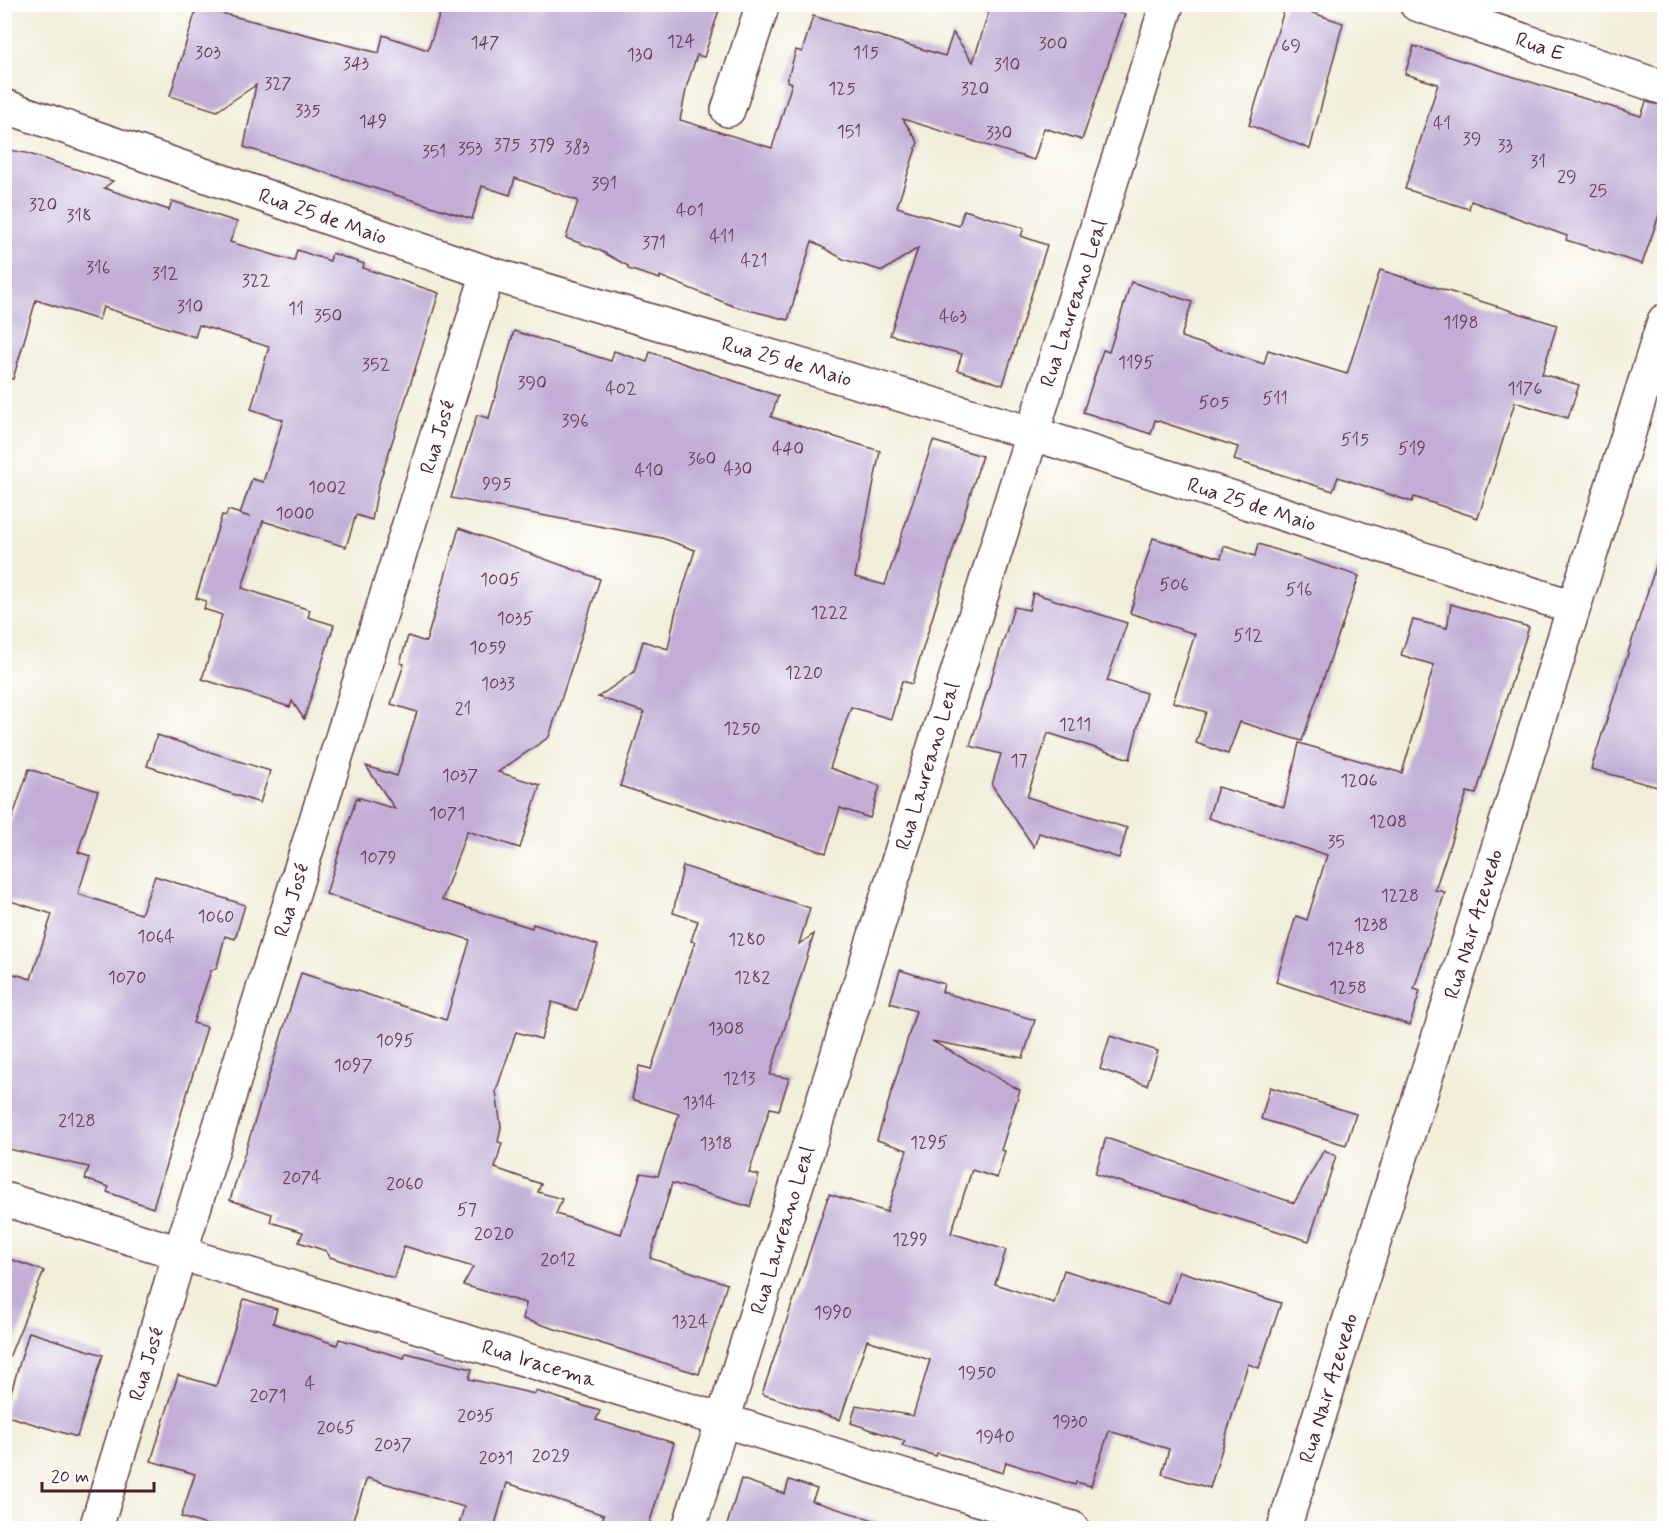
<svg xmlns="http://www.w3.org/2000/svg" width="1669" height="1533" font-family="Mynerve,sans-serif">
  <rect width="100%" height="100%" fill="#fff"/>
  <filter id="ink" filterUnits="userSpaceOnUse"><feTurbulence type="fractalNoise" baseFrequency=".0167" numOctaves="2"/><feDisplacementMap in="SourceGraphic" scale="12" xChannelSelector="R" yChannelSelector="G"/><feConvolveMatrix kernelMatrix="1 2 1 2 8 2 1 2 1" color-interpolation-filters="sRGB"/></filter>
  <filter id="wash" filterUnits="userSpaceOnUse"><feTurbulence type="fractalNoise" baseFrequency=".008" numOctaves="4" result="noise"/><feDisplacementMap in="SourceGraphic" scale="24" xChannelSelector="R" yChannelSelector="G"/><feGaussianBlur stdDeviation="1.35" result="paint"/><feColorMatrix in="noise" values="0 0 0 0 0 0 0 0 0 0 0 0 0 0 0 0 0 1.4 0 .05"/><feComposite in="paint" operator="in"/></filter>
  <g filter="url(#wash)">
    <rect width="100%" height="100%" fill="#f2eeda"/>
    <g id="blocks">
      <g fill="#c1add5">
        <path d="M443,4h278l-17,53 -7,-2 -10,30 -7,35 92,28 20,-65 -5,-2 9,-31 6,2 11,-36 132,40 8,-23 20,29 18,-57 127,-1 -2,8 9,2 -43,126 -38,-12 -10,32 -131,-41 15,23 -21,65 62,19 5,-16 60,18 -3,8 26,9 -44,140 -46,-15 5,-16 -72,-19 28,-87 -35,23 -40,-12 -31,-18 -24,79 -55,-14 -73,-30v3l-32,-10v-3l-29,-16 -33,-12 12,-37 -63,-23 -5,17 -28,-9 -10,33 -228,-72 12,-62 -39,26 -47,-15 27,-89 182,46 4,-18 45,15z"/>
        <path d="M1286,4l57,19 -33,126 -61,-24z"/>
        <path d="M1414,46l227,70 5,-14 19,4v92l-23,66 -76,-24 1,-4 -96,-35 -2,8 -64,-20 33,-105 -33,-10z"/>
        <path d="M4,149l22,4 87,28 -9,7 65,22 3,-9 65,21 -7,20 64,19 3,-11 33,11 2,-8 32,11 -1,4 76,25 -61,194 -6,33 -16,-5 -10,32 -83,-26 -21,67 68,22 -2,7 26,8 -30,94 -12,-18 -2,6 -88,-28 20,-64 -18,-6 2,-8 -10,-3 26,-83 4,1 2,-6 22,7 -10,-3 12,-35 11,3 20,-62 -32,-11 18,-62 -70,-22 -4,12 -92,-30 -4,13 -63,-20 -23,79 -9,-2z"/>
        <path d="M1380,270l177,55 -15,49 37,11 -11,33 -53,-16 -37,116 -64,-21 -2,5 -74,-25 -5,14 -99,-31 4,-13 -83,-27 -4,14 -68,-22 20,-62 6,2 22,-70 61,20 -11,35 83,27 4,-14 79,24z"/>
        <path d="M514,331l97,30 3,-10 33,11 3,-10 128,44 -7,21 109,34 -25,126 30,8 48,-144 49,15 -70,228 -10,-3 -11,38 -40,-12 -21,61 50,18 -10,32 -30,-10 -14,45 -206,-67 24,-74 -46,-15 36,-25 9,-31 25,8 7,-35 20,-64 -33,-12 -211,-40 26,-83 12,3z"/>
        <path d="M459,528l141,51 -51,158 -51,35 42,13 -20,63 -53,-17 -25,69 90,28 1,-4 65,21 -21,65 -25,-8 -11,37 -25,-7 -20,59 5,36 -3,15 4,1 -7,25 46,16 -3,8 24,7 -6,15 65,20 20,-61 17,3 21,-62 -47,-15 7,-33 12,3 44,-127 -4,-1 7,-20 -25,-8 10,-47 127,42 -11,36 15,-10 -44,141 19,3 -10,32 -9,-2 -21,65 10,2 -9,32 -78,-24 -22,75 77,26 -28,90 -176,-55 3,-16 -63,-18 10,-18 -69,-21 -10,32 -64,-21 -4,-6 -27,-9 4,-10 -33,-10 2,-8 -42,-14 71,-227 145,47 24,-80 -144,-46 30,-95 3,1 -2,-3 38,12 -29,-43 31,10 20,-64 -26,-8 13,-40 -4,-1 8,-27 18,6z"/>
        <path d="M1153,538l68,20 3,-12 31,10 3,-12 101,32 -57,165 -62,-19 -12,32 -32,-11 10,-31 -33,-10 22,-68 -65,-21z"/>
        <path d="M1658,559l7,1v229l-74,-20z"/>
        <path d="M1033,593l94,30 -20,58 39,12 -16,66 -82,-26 -21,64 100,31 -8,30 -80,-25 -5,14 -42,-62 9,-31 -31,-8 44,-139 15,3z"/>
        <path d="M1451,604l78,23 -53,167 -9,-2 -32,98 10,2 -31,97 6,2 -10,34 -134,-43 20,-66 11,4 20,-65 -119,-37 10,-31 66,20 15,-64 103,30 32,-108 -33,-10 12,-35 34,8z"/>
        <path d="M157,735l113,36 -10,32 -113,-37z"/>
        <path d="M29,769l69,22 -20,61 12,4 -12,38 63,20 14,-38 90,29 -10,34 -10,-3 -8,31 -6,4 -18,52 14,4 -54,181 -46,-16 2,-5 -24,-8 4,-12 -85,-19v-177l27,8 21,-65 -48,-15v-57z"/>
        <path d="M900,970l44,14 -2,8 93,28 -12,38 -91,-17 88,49 -19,60 4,1 -8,27 -25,-8 -21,63 55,17 -11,34 59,19 10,-33 105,34 10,-33 102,32 -22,65 -11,-4 -38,124 -48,-14 7,-25 -60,-18 -18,55 -15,-4 -1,3 -69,-23 -3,11 -66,-20 -1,3 -34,-10 3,-5 -54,-18 5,-18 57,11 17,-56 -63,-20 -27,80 -78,-26 67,-200 58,18 20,-62 -30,-10 39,-129 -26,-8z"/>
        <path d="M1110,1036l48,15 -11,34 -47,-16z"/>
        <path d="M1270,1087l86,27 -10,31 -85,-26z"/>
        <path d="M1106,1138l188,65 30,-53 12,6 -27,85 -214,-67z"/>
        <path d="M4,1257l40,14 -38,94h-2z"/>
        <path d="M244,1299l33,10 -4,14 64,22 2,-6 65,19 2,-5 66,16 -3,10 66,15 1,-3 64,20 -4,9 78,23 -26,85h-48l4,-13 -97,-32 -13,45h-36l6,-21 -97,-29 -17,50h-134l-35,-11 14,-43 -44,-13 27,-86 38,11z"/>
        <path d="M29,1332l74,23 -26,82 -73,-22z"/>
        <path d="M741,1479l44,15 4,-14 28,9 -5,12 65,20 -1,7h-150z"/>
      </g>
    </g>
  </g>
  <g filter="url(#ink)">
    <use href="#blocks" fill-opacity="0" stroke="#633e45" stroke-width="1.5"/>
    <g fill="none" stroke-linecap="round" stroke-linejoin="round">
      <defs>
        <g id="minor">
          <path d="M1416,4l248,84"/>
          <path d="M4,106l484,167 543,160 542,174"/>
          <path d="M728,110l35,-106"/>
          <path d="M4,1199l1068,329"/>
          <path d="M96,1528l84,-275 308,-980"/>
          <path d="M689,1528l478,-1524"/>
          <path d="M1284,1528l380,-1207"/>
        </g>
      </defs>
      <use href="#minor" stroke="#633e45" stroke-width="36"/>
      <use href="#minor" stroke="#fff" stroke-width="33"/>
    </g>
  </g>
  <g text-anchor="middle" stroke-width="4.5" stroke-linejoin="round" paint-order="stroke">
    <g font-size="18" fill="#684256">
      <text x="681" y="47">124</text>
      <text x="485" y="48">147</text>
      <text x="1053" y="49">300</text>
      <text x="1291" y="51">69</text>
      <text x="208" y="58">303</text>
      <text x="866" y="58">115</text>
      <text x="640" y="60">130</text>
      <text x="356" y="69">343</text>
      <text x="1007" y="70">310</text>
      <text x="278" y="89">327</text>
      <text x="842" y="94">125</text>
      <text x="975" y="94">320</text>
      <text x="308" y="116">335</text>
      <text x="373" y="127">149</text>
      <text x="1442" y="129">41</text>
      <text x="849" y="137">151</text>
      <text x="999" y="138">330</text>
      <text x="1472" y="144">39</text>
      <text x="507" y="150">375</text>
      <text x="542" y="151">379</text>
      <text x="1505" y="151">33</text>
      <text x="577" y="153">383</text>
      <text x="470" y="154">353</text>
      <text x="434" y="157">351</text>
      <text x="1538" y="167">31</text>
      <text x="1567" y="182">29</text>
      <text x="604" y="189">391</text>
      <text x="1598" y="196">25</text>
      <text x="43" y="210">320</text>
      <text x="690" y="216">401</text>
      <text x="79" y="221">318</text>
      <text x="722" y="242">411</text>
      <text x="654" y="248">371</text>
      <text x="754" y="266">421</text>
      <text x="98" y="273">316</text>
      <text x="165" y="279">312</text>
      <text x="256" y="286">322</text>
      <text x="190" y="312">310</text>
      <text x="296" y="314">11</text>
      <text x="328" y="321">350</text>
      <text x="953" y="322">463</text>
      <text x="1461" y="328">1198</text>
      <text x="1136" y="368">1195</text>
      <text x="376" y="370">352</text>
      <text x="532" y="388">390</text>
      <text x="621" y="394">402</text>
      <text x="1525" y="394">1176</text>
      <text x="1275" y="404">511</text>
      <text x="1214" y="408">505</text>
      <text x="575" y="426">396</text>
      <text x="1355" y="445">515</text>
      <text x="788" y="454">440</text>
      <text x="1412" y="454">519</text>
      <text x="702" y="464">360</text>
      <text x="738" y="474">430</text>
      <text x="649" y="476">410</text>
      <text x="497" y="489">995</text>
      <text x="327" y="493">1002</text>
      <text x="295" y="519">1000</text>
      <text x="500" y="585">1005</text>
      <text x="1174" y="590">506</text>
      <text x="1299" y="595">516</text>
      <text x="829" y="618">1222</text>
      <text x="515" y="624">1035</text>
      <text x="1248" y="641">512</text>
      <text x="488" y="653">1059</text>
      <text x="804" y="678">1220</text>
      <text x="498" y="689">1033</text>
      <text x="463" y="714">21</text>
      <text x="1075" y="730">1211</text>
      <text x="742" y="734">1250</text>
      <text x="1019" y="766">17</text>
      <text x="460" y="781">1037</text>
      <text x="1359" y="786">1206</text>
      <text x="447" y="819">1071</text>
      <text x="1388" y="827">1208</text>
      <text x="1336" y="847">35</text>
      <text x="378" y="863">1079</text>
      <text x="1400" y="901">1228</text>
      <text x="216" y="922">1060</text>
      <text x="1371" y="930">1238</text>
      <text x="156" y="942">1064</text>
      <text x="747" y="945">1280</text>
      <text x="1346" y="954">1248</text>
      <text x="127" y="983">1070</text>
      <text x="752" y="983">1282</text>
      <text x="1348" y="993">1258</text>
      <text x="726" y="1034">1308</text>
      <text x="395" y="1046">1095</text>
      <text x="353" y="1071">1097</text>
      <text x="739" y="1084">1213</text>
      <text x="699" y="1108">1314</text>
      <text x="77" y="1126">2128</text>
      <text x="929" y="1148">1295</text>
      <text x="716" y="1149">1318</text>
      <text x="302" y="1183">2074</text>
      <text x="405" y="1189">2060</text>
      <text x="467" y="1215">57</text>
      <text x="494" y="1239">2020</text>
      <text x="910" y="1245">1299</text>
      <text x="558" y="1265">2012</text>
      <text x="833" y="1318">1990</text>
      <text x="690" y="1327">1324</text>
      <text x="977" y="1378">1950</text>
      <text x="310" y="1389">4</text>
      <text x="268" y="1401">2071</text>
      <text x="476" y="1421">2035</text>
      <text x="1070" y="1427">1930</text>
      <text x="336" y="1433">2065</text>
      <text x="995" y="1442">1940</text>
      <text x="393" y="1450">2037</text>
      <text x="551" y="1461">2029</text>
      <text x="496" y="1463">2031</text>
    </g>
    <g font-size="21" fill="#4a1f2b" stroke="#fff">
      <text transform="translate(1540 46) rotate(19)" y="7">Rua E</text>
      <text transform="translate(323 216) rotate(19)" y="7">Rua 25 de Maio</text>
      <text transform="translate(1073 303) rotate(-72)" y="7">Rua Laureano Leal</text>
      <text transform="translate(787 361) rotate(16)" y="7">Rua 25 de Maio</text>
      <text transform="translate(437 437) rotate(-73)" y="7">Rua José</text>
      <text transform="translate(1252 504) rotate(18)" y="7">Rua 25 de Maio</text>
      <text transform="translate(927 766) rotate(-73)" y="7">Rua Laureano Leal</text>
      <text transform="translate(291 900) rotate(-73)" y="7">Rua José</text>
      <text transform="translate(1473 924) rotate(-73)" y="7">Rua Nair Azevedo</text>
      <text transform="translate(782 1230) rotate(-73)" y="7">Rua Laureano Leal</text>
      <text transform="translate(539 1363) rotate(17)" y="7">Rua Iracema</text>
      <text transform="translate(146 1364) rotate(-73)" y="7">Rua José</text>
      <text transform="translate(1328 1388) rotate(-73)" y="7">Rua Nair Azevedo</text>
    </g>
  </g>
  <rect width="1669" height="1533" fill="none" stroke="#fff" stroke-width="24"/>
  <path d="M42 1482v9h112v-9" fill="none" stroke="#4a1f2b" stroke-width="3"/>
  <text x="51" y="1482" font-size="18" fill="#4a1f2b" stroke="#ffffff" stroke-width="4.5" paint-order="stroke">20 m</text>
</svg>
